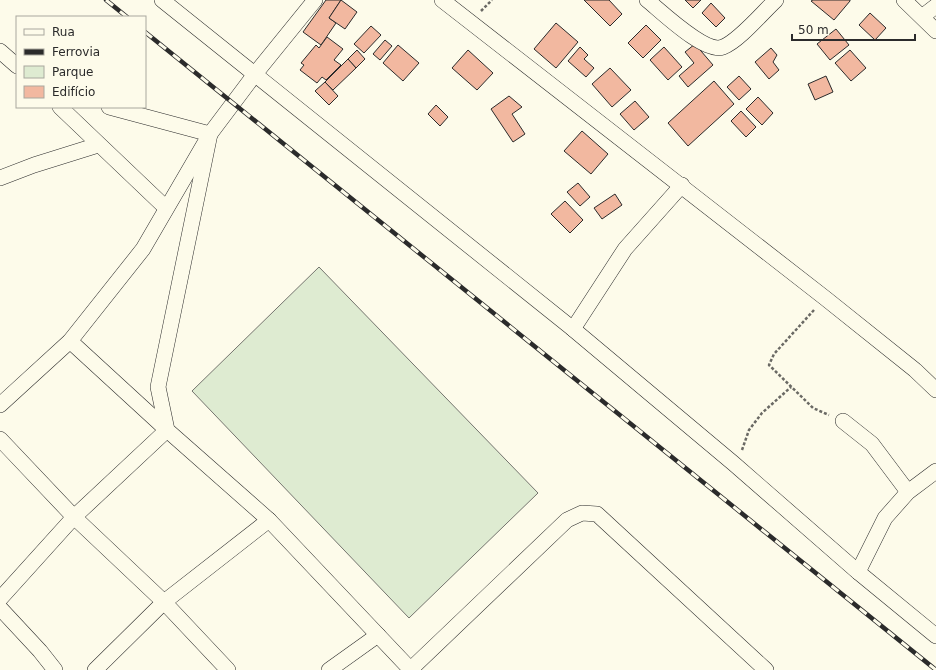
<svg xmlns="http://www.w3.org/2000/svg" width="936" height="670" font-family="'DejaVu Sans',sans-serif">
  <rect width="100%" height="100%" fill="#fdfbea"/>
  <path fill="#deebd1" stroke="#74746e" d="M319,267l219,226 -129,125 -217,-227z"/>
  <g fill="#f2b8a0" stroke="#2b2b2b">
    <path d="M326,0h15l-12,18 7,5 -15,22 -18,-13z"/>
    <path d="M341,0l16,12 -12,17 -16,-11z"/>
    <path d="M584,0h25l13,14 -12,12z"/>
    <path d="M685,0h16l-8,8z"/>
    <path d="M813,0h37v1l-16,19 -23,-19z"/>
    <path d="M711,3l14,15 -9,9 -14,-14z"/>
    <path d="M870,13l16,15 -11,12 -16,-15z"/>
    <path d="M556,23l22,19 -22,26 -22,-19z"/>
    <path d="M646,25l15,15 -18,18 -15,-15z"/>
    <path d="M371,26l10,9 -17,18 -10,-9z"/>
    <path d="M836,29l13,16 -19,15 -13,-16z"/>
    <path d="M327,37l16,12 -9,11 7,5 -15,15 -4,-3 -5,6 -17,-13 4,-5 -3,-2 15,-18 3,3z"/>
    <path d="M385,40l7,6 -12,14 -7,-6z"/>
    <path d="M695,44l18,21 -25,22 -9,-11 15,-13 -9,-11z"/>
    <path d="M398,45l21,18 -16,18 -20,-18z"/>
    <path d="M580,47l8,8 -4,4 10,9 -8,9 -18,-16z"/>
    <path d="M664,47l18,20 -14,13 -18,-20z"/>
    <path d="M771,48l6,7 -4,7 6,8 -10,9 -14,-17z"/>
    <path d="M357,50l8,9 -9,9 -8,-9z"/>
    <path d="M468,50l25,23 -16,17 -25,-22z"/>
    <path d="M850,50l16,18 -15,13 -16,-18z"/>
    <path d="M348,59l8,9 -23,22 -8,-8z"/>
    <path d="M610,68l21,22 -19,17 -20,-23z"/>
    <path d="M739,76l12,13 -12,11 -12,-13z"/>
    <path d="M826,76l7,16 -18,8 -7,-16z"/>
    <path d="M714,81l20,23 -46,42 -20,-23z"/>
    <path d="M325,82l13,14 -9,9 -14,-14z"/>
    <path d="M509,96l13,11 -10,7 13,20 -12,8 -22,-33z"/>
    <path d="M758,97l15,16 -11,12 -16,-16z"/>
    <path d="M635,101l14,16 -15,13 -14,-16z"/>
    <path d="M436,105l12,12 -8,9 -12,-12z"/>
    <path d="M741,111l15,16 -10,10 -15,-16z"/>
    <path d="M582,131l26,23 -17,20 -27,-23z"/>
    <path d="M578,183l12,14 -10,9 -13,-14z"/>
    <path d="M615,194l7,11 -20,14 -8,-11z"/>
    <path d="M565,201l18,19 -13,13 -19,-19z"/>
  </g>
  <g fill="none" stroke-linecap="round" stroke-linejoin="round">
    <defs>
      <g id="minor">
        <path d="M162,0l411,329 160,134 125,109 78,64"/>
        <path d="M442,0l383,298 90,72 21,20"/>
        <path d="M647,0c15,12 58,54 76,47 16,-6 40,-35 53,-47"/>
        <path d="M904,0l32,31"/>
        <path d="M923,16l13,-10"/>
        <path d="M0,51l17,15"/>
        <path d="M60,107l106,101"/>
        <path d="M109,107l101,27 -52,253 9,43 102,90 142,150"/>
        <path d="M0,178l34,-13 64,-20"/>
        <path d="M573,329l52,-80 57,-64"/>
        <path d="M0,405l70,-64 73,-92 67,-115 45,-60 60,-74"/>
        <path d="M843,421l29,23 36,48"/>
        <path d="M0,439l74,78 90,85 64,68"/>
        <path d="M858,572l27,-54 23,-26 28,-21"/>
        <path d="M0,599l74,-82 93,-87 -97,-89"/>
        <path d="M0,608l40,43 15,19"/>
        <path d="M411,669l156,-149 15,-7 15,1 169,156"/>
        <path d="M95,670l69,-68 105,-82"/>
        <path d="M329,670l49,-35"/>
      </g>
    </defs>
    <use href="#minor" stroke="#2b2b2b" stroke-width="16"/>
    <g stroke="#6a6964" stroke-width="2.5" stroke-dasharray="3 2" stroke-linecap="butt">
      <path d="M481,11l11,-11"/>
      <path d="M814,310l-40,44 -5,11 44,43 16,7"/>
      <path d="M742,450l7,-20 13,-17 29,-26"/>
    </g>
    <use href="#minor" stroke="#fdfbea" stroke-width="15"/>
    <defs>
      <g id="rail">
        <path d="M106,0l21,17"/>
        <path d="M145,32l791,638"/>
      </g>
    </defs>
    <use href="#rail" stroke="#2b2b2b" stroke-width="4.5"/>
    <use href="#rail" stroke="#fdfbea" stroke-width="3" stroke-dasharray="9" stroke-linecap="butt"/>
  </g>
  <rect x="16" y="16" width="130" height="92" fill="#fdfbea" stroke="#a9a89e"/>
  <rect x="24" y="29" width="20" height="6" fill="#fdfbea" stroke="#a9a89e"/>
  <text x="52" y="36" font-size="12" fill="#2b2b2b">Rua</text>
  <rect x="24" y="49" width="20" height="6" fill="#2b2b2b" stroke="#a9a89e"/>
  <text x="52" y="56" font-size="12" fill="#2b2b2b">Ferrovia</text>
  <rect x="24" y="66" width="20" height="12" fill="#deebd1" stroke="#a9a89e"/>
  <text x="52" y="76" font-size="12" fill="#2b2b2b">Parque</text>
  <rect x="24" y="86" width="20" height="12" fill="#f2b8a0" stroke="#a9a89e"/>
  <text x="52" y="96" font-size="12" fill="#2b2b2b">Edifício</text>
  <path d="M792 34v6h123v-6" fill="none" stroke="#2b2b2b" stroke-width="2"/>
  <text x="798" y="34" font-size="12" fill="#2b2b2b" stroke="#fdfbea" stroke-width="3" paint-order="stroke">50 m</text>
</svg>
